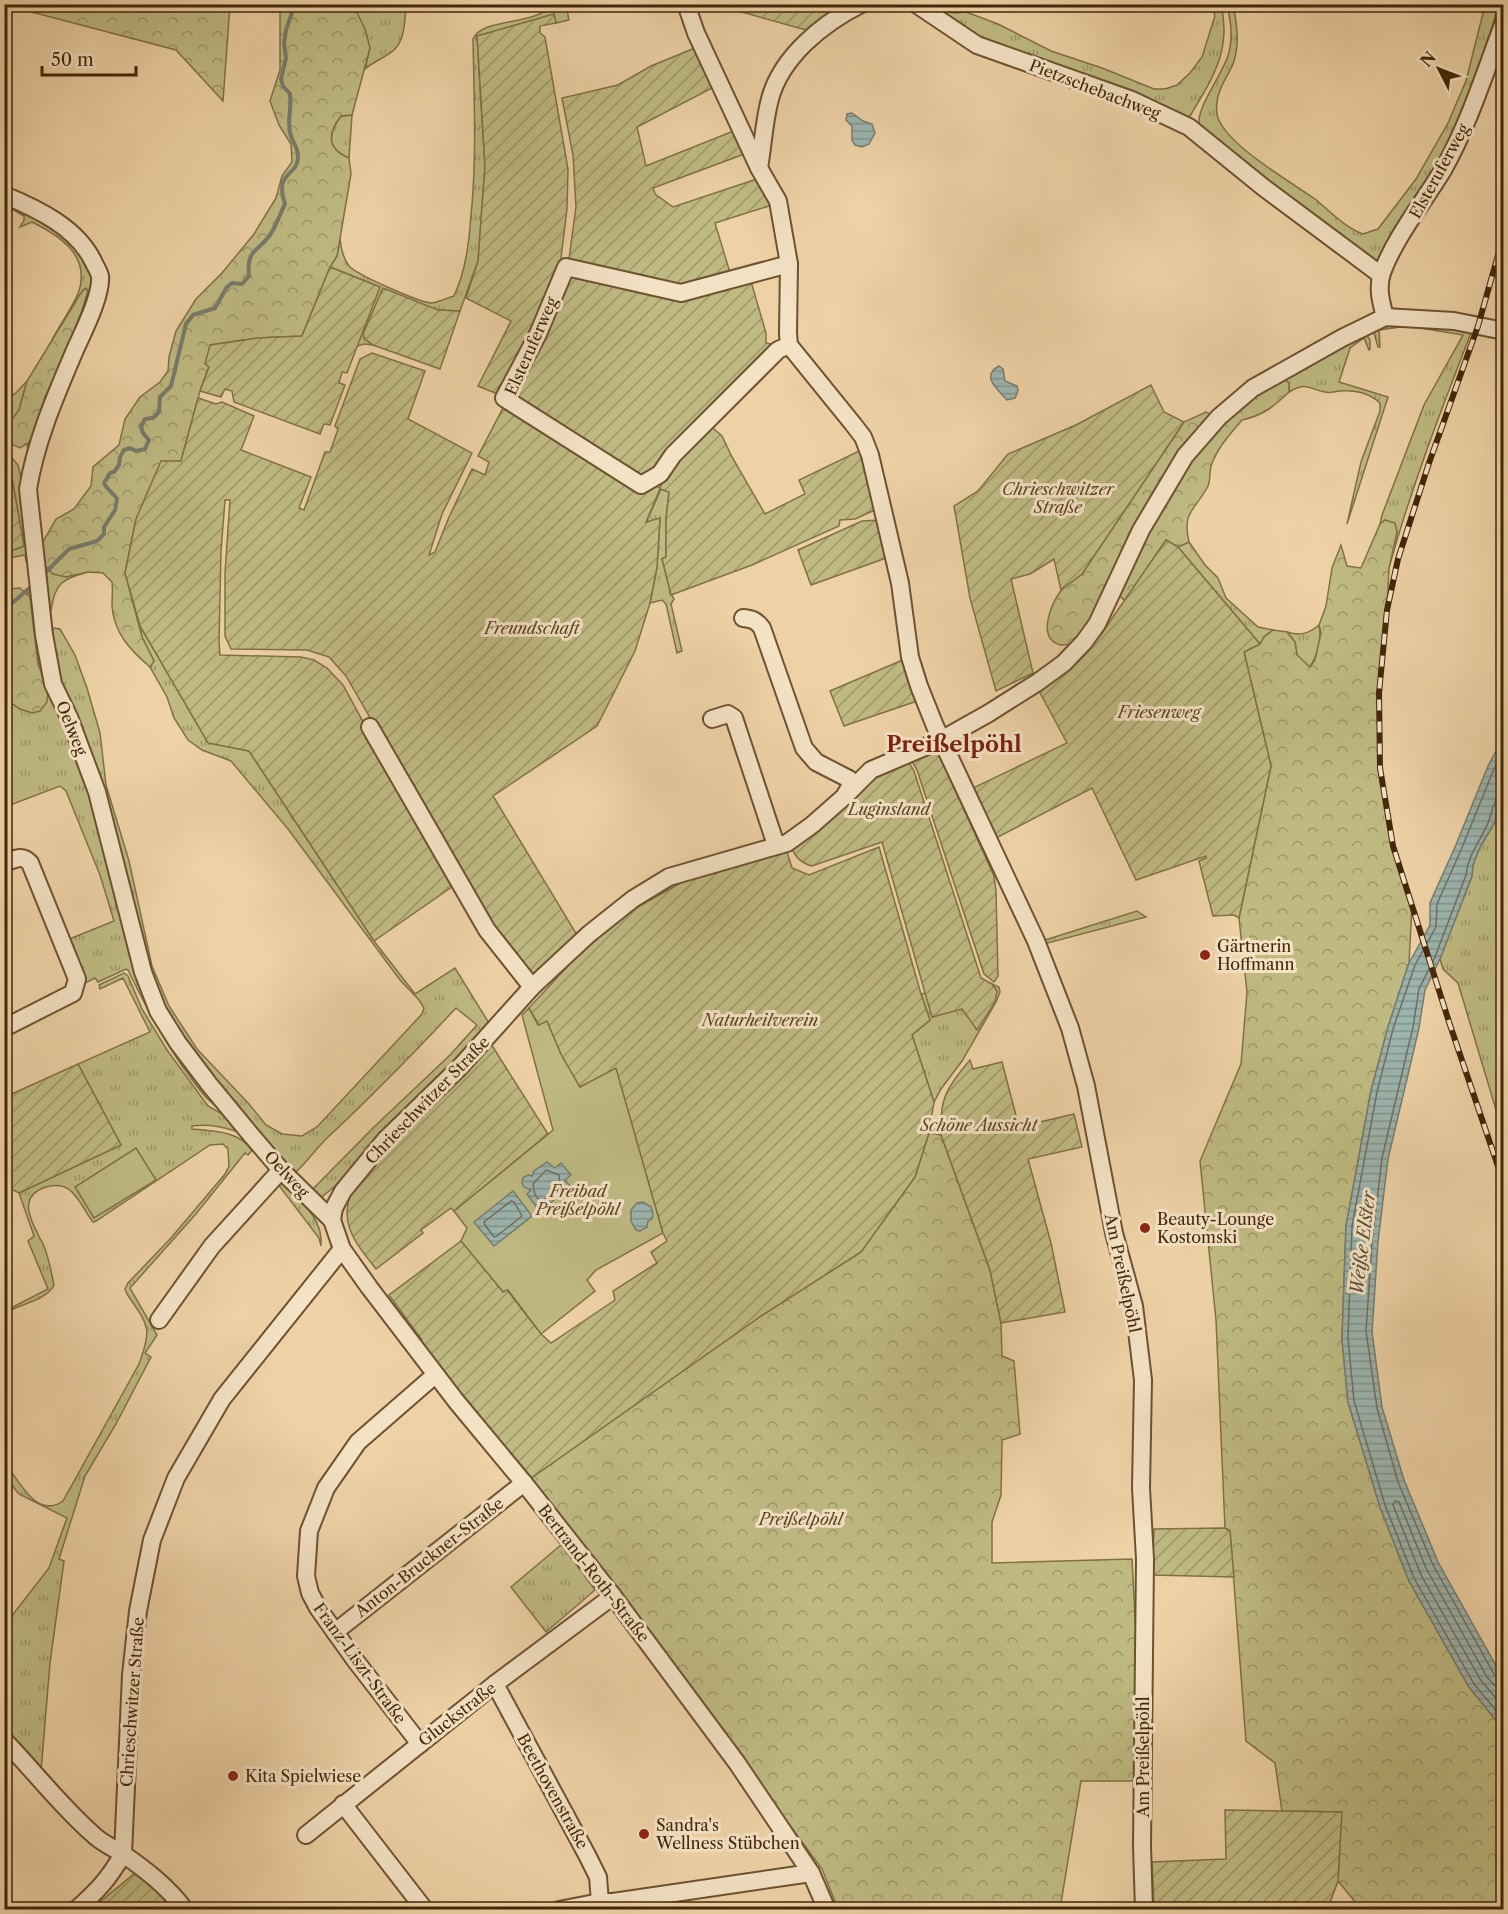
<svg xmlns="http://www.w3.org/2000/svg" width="1508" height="1914" font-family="'Libre Caslon Text',serif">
  <defs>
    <pattern id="grass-tufts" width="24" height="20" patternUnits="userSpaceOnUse" patternTransform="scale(1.5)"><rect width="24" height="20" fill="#bfba82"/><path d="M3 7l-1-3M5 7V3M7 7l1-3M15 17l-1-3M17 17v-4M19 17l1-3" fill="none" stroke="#9d9768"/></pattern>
    <pattern id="forest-crowns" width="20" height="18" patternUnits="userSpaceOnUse" patternTransform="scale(1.5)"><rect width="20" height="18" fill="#bfba82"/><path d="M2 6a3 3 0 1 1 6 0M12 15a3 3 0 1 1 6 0" fill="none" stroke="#9d9768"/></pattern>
    <pattern id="garden-furrows" width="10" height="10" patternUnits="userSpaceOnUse" patternTransform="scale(1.5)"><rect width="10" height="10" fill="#bfba82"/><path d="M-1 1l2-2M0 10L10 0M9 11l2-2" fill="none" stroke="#9d9768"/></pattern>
    <pattern id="water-rules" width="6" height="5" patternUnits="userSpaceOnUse" patternTransform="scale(1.5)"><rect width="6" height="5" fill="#9cb5b0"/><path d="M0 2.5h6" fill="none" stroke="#81938d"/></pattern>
  </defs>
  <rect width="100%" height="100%" fill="#eed2a6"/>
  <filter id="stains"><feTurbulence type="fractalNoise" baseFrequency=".00333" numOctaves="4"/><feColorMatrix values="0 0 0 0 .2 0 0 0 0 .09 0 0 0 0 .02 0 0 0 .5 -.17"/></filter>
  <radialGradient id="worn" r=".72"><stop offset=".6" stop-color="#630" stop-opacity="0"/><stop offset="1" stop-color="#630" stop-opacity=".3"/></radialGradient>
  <g fill="url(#grass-tufts)" stroke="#817045" stroke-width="1.5">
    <path d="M345,5h61c-1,14 -1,35 -12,45 -9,8 -20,11 -29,19l5,-21 -13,-35z"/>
    <path d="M553,5h13l3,15 -13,3 -2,-8 -77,21 8,130 -7,95 -18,50 -22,-1 -73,29 7,6 -8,-1 -7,2 23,-59 -50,-20 7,-11 3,-17c1,10 3,19 9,27 8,9 70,36 82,37 7,0 16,-5 23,-7 12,-26 15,-53 17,-81 6,-58 3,-117 2,-176 10,-22 59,-12 80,-34z"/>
    <path d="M1212,5h9c11,45 -9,74 -31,111l-6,3 -182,-69 -68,-40 21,3 11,-1 32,12 53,27 51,17 52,21h11l12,-4 13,-12 12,-16 13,-41z"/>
    <path d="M1227,5h6c4,19 7,40 0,59 -5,12 -15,24 -16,38 -1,7 0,16 4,22 15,26 68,57 94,75 15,12 29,28 48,35l15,-5 38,-50 32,-56 18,-42 19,-76h12l-2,12 -29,95 -27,54 -61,100 -176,-136c-1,-3 -3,-5 -3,-9 0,-16 23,-47 29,-65 5,-16 3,-35 -1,-51z"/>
    <path d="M352,115l-3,43c-22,-9 -22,-24 -8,-42z"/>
    <path d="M5,200l19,8 58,41 11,28 -1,14 -64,163 -1,-10 4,-3 14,-44 29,-61 14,-45 -5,-1 -31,50c7,-14 22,-35 27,-49 11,-36 -19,-55 -47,-69l-12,5 4,-7v-4l-10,-6 -9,-3z"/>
    <path d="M1403,324l59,5 9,4c-30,77 -60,155 -82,235l8,-36 -12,-12 -5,4 2,-9 42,-110 39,-70 -55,-9 -29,4 1,17h-2l-5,-18z"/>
    <path d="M1366,334l4,6v9l-1,1 -5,-12 -14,10 -11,34 49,15 -41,127 14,-62 19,-51v-8c-12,-11 -25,-13 -41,-12 -4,1 -10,2 -14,1 -17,-3 -18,-11 -36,0v-9l-5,-4z"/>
    <path d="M27,381l-8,29 -6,10 -3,-6 -5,-1v-13l11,-7z"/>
    <path d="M4,449l14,16 3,12 9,83 -4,1 -1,-6 -16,3 -4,-2v-3l19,-7 -12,-68 -7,-11z"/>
    <path d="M661,489l8,3 -3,27v38l-4,2 9,35 3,5 -3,5 11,47 -5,2 -11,-49 -4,-4 -12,3 7,-36 3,-48 -14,4z"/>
    <path d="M1189,542l16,23 13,13 8,20 32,29 15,3 -9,7 -4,7 -82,-97z"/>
    <path d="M42,562l24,15 22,-5c-26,7 -33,11 -37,38l-7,-2z"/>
    <path d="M33,588l102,372 87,150c-13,-7 -20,-17 -29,-29 -26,-34 -46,-71 -65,-111l-2,-1 -28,13 -3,-4 -10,5 -18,-43 47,-19 -14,-46 -34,-84 -6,-5 -55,21v-104l5,-1 10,7 28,-18 -10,-27 -8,-67 -3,-3z"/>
    <path d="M1319,625c3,14 -2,32 -10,43l-12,-13 -2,-13 -8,-10c13,4 21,2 32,-7z"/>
    <path d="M140,626l68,116 41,9 125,190 41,53 40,-26 37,60 -151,153 -18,15 -7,1 -4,-4 1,-4 60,-61 77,-73 27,-30 -21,-17c-42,45 -85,89 -130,131 -11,11 -20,24 -31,34l-17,-11 -120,-158 -100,-323 -8,-50 4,-3 6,1 15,26 12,33 13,45 6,52 23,76 23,105 17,40 28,43 52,55 17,21 16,9 20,2 15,-9 105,-113 2,-6 -5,-8 -19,-20 -112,-151 -57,-68 -29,-11 -14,-10 -14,-22 -7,-21 -17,-30 4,-6 -12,-24z"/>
    <path d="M1503,797v336l-45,-150 -15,-14 -3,-10 32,-83 1,-11 7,-18 15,-25 1,-7z"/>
    <path d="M1137,911l9,6 -102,27 -2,-3z"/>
    <path d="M124,973l4,3 14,33 25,41 41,56 14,8 14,16 -1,1c-14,-5 -29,-7 -43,-5v3c21,2 47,2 60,21l-4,5 -3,-2 -50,62 -65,73 27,47 -12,18 6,4 -35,67 -31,52 -26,83 5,2 -14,102 -9,108 -36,-41 -1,-104 45,-58 18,-50 -48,-24 -14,-17v-14c13,16 31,57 58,38l76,-137c14,-37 9,-39 -12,-70l-2,-5 3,-6 43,-45 54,-64 4,-8 -1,-17 -5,-5 -13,1 -114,76 -3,1c-14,-18 -19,-43 -47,-35 -32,10 -12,39 -3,57 6,13 8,28 11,41 -8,16 -35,19 -49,28v-2l43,-22 -20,-48 6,-5 -15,-43 102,-48 -43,-81 72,-32 -27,-54 -23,11 -1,-4z"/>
    <path d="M992,984l7,3 1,5 -4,10 -34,59 -21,28 -7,13 -22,-67 18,-15 -9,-26 5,-1 7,24 64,-26z"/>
    <path d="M279,1179c18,19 45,38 42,67l-2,-8 -42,-55z"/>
    <path d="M562,1544l33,46 -49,42 -35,-45z"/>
  </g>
  <g fill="url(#forest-crowns)" stroke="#817045" stroke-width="1.5">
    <path d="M5,5h225l-7,96 -47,-51z"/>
    <path d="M280,5h65l12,8 8,16 5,19 -18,67 -11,1c-14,18 -14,33 8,42l2,16 -14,82 -7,11 -28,69 -45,2 -47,7 -1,21 -9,25 -19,70 -45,58 -11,54 17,64 12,24 -4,6c-20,-17 -36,-34 -38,-61 0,-8 1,-16 0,-24l-9,-9 -15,-1 -22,5 -13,-3 -11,-12 -2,-15 16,-28 18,-10 17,-23 2,-19 26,-22 6,-26 15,-22 20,-15 8,-11 1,-14 7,-26 20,-32 26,-26 32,-39 22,-36 6,-22 10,-14 -1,-18 -12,-19 -9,-24 10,-31z"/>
    <path d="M86,288l2,3 -14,45 -29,61 -14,44 -11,7 -7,-3 -7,-8 -1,-8 14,-19 8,-29 46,-75c4,-5 7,-15 13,-18z"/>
    <path d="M1284,379l5,4v9c-16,15 -25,23 -47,28 -12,14 -25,28 -31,46 -2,7 0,16 -4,22 -13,23 -25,24 -18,54l-11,5 -12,-7 -41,61 -8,-8 -24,24 -18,27c-4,0 -10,1 -14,1 -25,-6 -10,-40 -1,-53 5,-7 15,-12 22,-18l102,-152 22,-10 18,8 46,-37z"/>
    <path d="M1385,520l10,3 2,9 -8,36 -2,42 -5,44 -3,39 1,75 13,78 19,59 -3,58 -21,64 -17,64 -25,135 -4,113 6,63 32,105 29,74 60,106 34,42v180h-142l-23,-28 3,-69 -59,-1 -7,-48 -29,-22 -16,-210 -5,-3 -9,-208 -16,-159 41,-97 6,-72 -8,-74 32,-152 -27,-114 16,-8 4,-7 9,-7 14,2 8,10 2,13 13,12 5,-7 6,-27 -2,-8 7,-19 6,-38 9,-23 6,21 14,2 19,-44z"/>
    <path d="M20,588l10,9 8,67 10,27 -1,11 -7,9 -8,2 -12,-4 -10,-7 -5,1v-112l3,-2z"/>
    <path d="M929,1133l12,2 49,135 11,53 1,33 12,5 6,73 -18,6 -1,55 -9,27v41l140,-4 5,96v126h-56l-21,128h-222l-16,-40 -202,-275 -93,-113 234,-165 100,-64 54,-75z"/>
  </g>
  <g fill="#bfba82" stroke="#817045" stroke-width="1.5">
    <path d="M529,1008l9,17 9,-4 14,33 19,33 36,-20 47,166 -67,37 -9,10 8,11 -54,43 -33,-44 -5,2 -42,-51 6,-13 -13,-17 99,-81 -31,-115z"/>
    <path d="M136,1148l20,32 -62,38 -19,-31z"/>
  </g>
  <g fill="url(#garden-furrows)" stroke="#817045" stroke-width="1.5">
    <path d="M720,4l134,1 -41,27 -93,-26z"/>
    <path d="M554,14l2,9 -16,3v7l5,4 23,132 -1,40 -7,57 -22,56 -37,70 -6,1 -17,-7 33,-65 -45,-23 12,-37 7,-95 -8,-130z"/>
    <path d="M695,48l19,39 -77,40 9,39 90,-36 11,23 -94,35 2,6 18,13 87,-29 12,27 -57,18 16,53 -45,13 -117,-30 7,-52 -3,-52 -11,-57 56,-13 33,-19z"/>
    <path d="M330,267l50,20 -33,86 -5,-1 -3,11 6,2 -15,40 -6,-1 -4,10 -86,-32 -2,-11 -7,-2 -4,8 -21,-6 9,-24 -4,-3 5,-19 47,-7 45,-2z"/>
    <path d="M572,274l83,20 95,-16 16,55v10l12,3 -131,131 -9,2 -130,-82 55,-116z"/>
    <path d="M383,288l55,22 22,1 -20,58 -67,-24 -8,-6 -2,-5z"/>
    <path d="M372,353l53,18 -17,48 64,34 -30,61 -13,41 6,-3 14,-35 23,-48 13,6 4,-13 -11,-6 25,-48 7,-2 150,82 14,-29 34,-35 14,12 10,21 33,57 40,-20 -6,-14 62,-30 16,59 -22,10 -15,1 -1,6 -87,39 -81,30 -9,-36 4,-2v-38l3,-27 -9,-3 -14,33 14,-4 -3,49 -7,36 -15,48 -38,75 -104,70 84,139 -47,45 -41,-55 -143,-249 -17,-19 -22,-7 -76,-1 -6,-13v-63l5,-73h-5l-4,51 -2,91 1,13 81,2 13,3 13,8 16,17 64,117 49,82 -82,57 -125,-190 -41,-8 -68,-117 -15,-53 11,-54 25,-58h20l17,-63 18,6 6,-2 32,14 -13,34 70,27 -12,31 5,2 21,-58h5l8,-23 -3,-3 25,-67z"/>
    <path d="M1151,385l13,27 20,10 -102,152 -21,16 -7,-31 -24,15 -19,5 22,94 -37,18 -26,-93 -16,-92 24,-15 30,-37 68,-29z"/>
    <path d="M5,467l7,11 12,68 -19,7z"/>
    <path d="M880,520l9,37 -78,28 -13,-35 64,-29z"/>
    <path d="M1166,540l12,7 82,97 -16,8 27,114 -32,152 -5,-3 -21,1 -14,-55 7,-3v-2l-70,24 -44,-92 -96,50 -23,-50 94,-45 -29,-54 27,-19 37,-37z"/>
    <path d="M905,659l15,41 -76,26 -14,-35z"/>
    <path d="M938,752l56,124 2,15 2,85 -4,6 -10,-8 -67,-204 -6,-10z"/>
    <path d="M908,761l6,10 67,207 11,6 5,7 -2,11 -18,28 -15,-21 -30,8 -50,-175 -70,24c-11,-3 -18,-9 -21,-21l69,-60z"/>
    <path d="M879,847l42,147 9,26 -18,15 22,67 -5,31 -14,44 -54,75 -100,64 -234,165 -109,-137 4,-4 -33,-45 72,-54 42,51 4,-2 34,44 10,9 64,-43 -2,-9 44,-28 -6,-11 16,-11 -4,-8 -47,-165 -36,19 -19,-33 -14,-33 -8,4 -10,-17 59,-64 37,-30 61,-34 100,-31 6,19 17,7z"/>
    <path d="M491,1044l57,90 -94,77 -3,-3 -30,22 2,3 -47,36c-24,-30 -40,-50 -20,-88z"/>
    <path d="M970,1060l3,9 29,-7 17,65 55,-13 8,33 -54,12 23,84 14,69 -64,11 -11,-53 -49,-135c-2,-36 6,-48 29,-75z"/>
    <path d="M78,1064l43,81 -102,48 -10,-5 -4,-9v-82z"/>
    <path d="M1225,1528l5,3 4,46 -82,-2 2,-46z"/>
    <path d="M1225,1810l117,2 -4,69 -9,24 -36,5 -139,-1 -2,-47 74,-3z"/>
    <path d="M134,1874l16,8 25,28h-85z"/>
  </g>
  <g fill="url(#water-rules)" stroke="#787c6d" stroke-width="1.5">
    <path d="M852,113l11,8 9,3 3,9 -6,11 -7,3 -7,-2 -3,-5v-14l-6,-6 1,-6z"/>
    <path d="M999,366l4,3 2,12 12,5 1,5 -3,7 -8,2c-9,-10 -27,-24 -8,-34z"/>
    <path d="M1503,746v51l-7,18 -1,7 -15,25 -7,18 -1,11 -32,83 -15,31 -6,38 -31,131 -10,83 -6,90 10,75 22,73 34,82 61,109 4,5v53l-34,-42 -60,-106 -29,-74 -32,-105 -6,-63 4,-113 25,-135 17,-64 21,-64 21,-38v-22l25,-56 33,-81 7,-13z"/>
    <path d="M547,1162l8,6 6,-5 10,12 -6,5 5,6 -30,26 -13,-18 4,-4 -7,-3 -2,-4 1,-5 5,-3 4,1 2,-5z"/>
    <path d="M513,1191l19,25 -38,30 -20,-24z"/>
    <path d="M643,1202l8,5 2,7 -1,5 -4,2 -1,6 -7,4 -4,-1 -5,-9v-11l6,-7z"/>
  </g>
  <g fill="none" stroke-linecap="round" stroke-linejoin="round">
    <g stroke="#706e5c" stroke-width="1.5">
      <path d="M1504,754l-4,3 -6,12 -33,81 -24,54 -1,23 -21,38 -22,64 -16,63 -25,134 -4,112 6,63 31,104 29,73 60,106 30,36"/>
      <path d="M1504,797l-8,3c-4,8 -5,16 -8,23 -8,18 -20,32 -22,52l-31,82 -16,32 -6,38 -31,131 -10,84 -6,89 11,77 21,74 35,83 61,109 5,5h5"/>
      <path d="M546,1170l13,5 1,11 -19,16 -6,-7 -2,-11z"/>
      <path d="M511,1201l3,1 8,14 -25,20 -3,1 -9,-12 -1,-3z"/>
      <path d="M1504,1687l-10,-2 -7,-8 -61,-109 -27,-66 -4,-1 -2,4 28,70 59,104 24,29"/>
    </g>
    <g stroke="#787c6d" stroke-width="4">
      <path d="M43,575l26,-26 28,-8 7,-7v-7l11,-17 2,-11c-4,-7 -10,-9 -13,-16l6,-10 4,-1 5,-7 1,-8 4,-7 6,-2 6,3 9,-2 4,-9 -6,-7 -2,-6 4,-8 8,-1 6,-6 1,-15 11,-11 15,-62 7,-9 22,-7 12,-21 5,-4 10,1 7,-8c-3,-27 9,-24 21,-41 6,-9 10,-21 15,-31 -11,-33 12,-27 13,-46 1,-10 -7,-17 -8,-26 -3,-13 2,-25 0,-38l-7,-8 -2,-7 5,-21 -2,-15 2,-13 9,-26"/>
      <path d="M4,610l29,-25"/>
    </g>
    <defs>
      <g id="minor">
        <path d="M686,4l10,29 63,135 19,33 11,63 -1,69 1,12 64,79 10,13 7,18 30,128 10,74 9,29 16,40 101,215 34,87 16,58 28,147 20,73 9,74 -2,108 4,71 -3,287 2,64"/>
        <path d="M916,4l61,41 155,55 57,27 74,60 118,88"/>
        <path d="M759,168c4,-23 5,-47 11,-69 11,-42 53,-76 91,-95"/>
        <path d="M4,195c34,14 74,33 90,68 2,4 5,9 6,13 2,19 -17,56 -25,74 -19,45 -39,90 -47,139l16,146 9,49 16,33 28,75 46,180 15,39 20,32 31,41 42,51 30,35 51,50 10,29 27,38 87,114 68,82 89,113 124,167 33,49 41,61 16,37"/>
        <path d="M789,264l-108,29 -115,-26 -28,67 -34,64 137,87 19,-11 13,-19 105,-105 11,-5"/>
        <path d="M1385,317c-4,-15 -8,-29 -3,-44 12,-34 42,-72 61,-103 26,-46 42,-98 61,-148"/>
        <path d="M743,618c9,1 13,2 19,10l42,120 12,14 33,17 1,8 -5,8"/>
        <path d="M712,719l16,-5 6,4 42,127"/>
        <path d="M370,727l117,203 45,57"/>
        <path d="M4,863c11,-4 18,-9 26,0l47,116 -4,14 -69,35"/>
        <path d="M332,1220l2,-12 9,-17 42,-51 75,-73 72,-80 57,-53 44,-35 36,-22 118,-34 25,-18 33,-29 26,-26 70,-30 48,-27 49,-31 26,-19 20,-21 13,-18 44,-94 44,-74 34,-39 34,-29 89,-50 43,-21 69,4 50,10"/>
        <path d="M159,1320l53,-74 69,-76"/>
        <path d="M335,1632l189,-149"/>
        <path d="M495,1684l92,171 11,22 2,25"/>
        <path d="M4,1740c31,32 58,68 92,97 8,7 18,11 27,17 23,16 45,33 62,56"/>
        <path d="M420,1744l-65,-84 -37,-52 -8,-15 -4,-17 3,-45 17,-43 32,-46 77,-67"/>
        <path d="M343,1804l82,106"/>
        <path d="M306,1835l189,-151 118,-88"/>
        <path d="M76,1910c22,-20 32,-30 47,-56l8,-179 7,-64 14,-71 24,-62 46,-79 120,-150"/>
        <path d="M559,1910l41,-8h13l198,-29"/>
      </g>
    </defs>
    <use href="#minor" stroke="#6e5230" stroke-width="20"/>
    <use href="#minor" stroke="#f4e2c5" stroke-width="16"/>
    <defs>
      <path id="rail" d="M1504,234l-26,92 -49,137 -31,96 -11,51 -8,83 1,75 13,78 57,179 54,159"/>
    </defs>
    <use href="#rail" stroke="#432708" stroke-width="6"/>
    <use href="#rail" stroke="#f4e2c5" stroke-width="4" stroke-dasharray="11" stroke-linecap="butt"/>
  </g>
  <g fill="#8f2418" stroke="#f4e2c5" stroke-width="2">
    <circle cx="1205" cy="955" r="6"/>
    <circle cx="1145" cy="1228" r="6"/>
    <circle cx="233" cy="1776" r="6"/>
    <circle cx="644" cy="1834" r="6"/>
  </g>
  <g text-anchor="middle" stroke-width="6" stroke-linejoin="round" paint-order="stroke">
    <g font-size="16" fill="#432708" stroke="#f4e2c5">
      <text transform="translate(1095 89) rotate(21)" y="6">Pietzschebachweg</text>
      <text transform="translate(1439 171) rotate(-61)" y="6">Elsteruferweg</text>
      <text transform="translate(531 346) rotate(-66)" y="6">Elsteruferweg</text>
      <text transform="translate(72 728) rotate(68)" y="6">Oelweg</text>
      <text transform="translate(427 1100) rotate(-46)" y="6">Chrieschwitzer Straße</text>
      <text transform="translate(287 1174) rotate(47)" y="6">Oelweg</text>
      <text transform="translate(1123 1273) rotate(78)" y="6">Am Preißelpöhl</text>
      <text transform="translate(429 1557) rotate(-38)" y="6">Anton-Bruckner-Straße</text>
      <text transform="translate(594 1573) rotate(52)" y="6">Bertrand-Roth-Straße</text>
      <text transform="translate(360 1663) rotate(54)" y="6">Franz-Liszt-Straße</text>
      <text transform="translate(132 1702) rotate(-86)" y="6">Chrieschwitzer Straße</text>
      <text transform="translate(457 1714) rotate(-38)" y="6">Gluckstraße</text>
      <text transform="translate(1143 1757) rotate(-90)" y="6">Am Preißelpöhl</text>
      <text transform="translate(553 1791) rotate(61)" y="6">Beethovenstraße</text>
    </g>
    <g font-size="16" font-style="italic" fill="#5c4420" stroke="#f4e2c5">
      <text x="1058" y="495">Chrieschwitzer<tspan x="1058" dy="18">Straße</tspan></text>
      <text x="532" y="634">Freundschaft</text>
      <text x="1159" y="718">Friesenweg</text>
      <text x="889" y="815">Luginsland</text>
      <text x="760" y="1026">Naturheilverein</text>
      <text x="979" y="1131">Schöne Aussicht</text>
      <text x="578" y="1197">Freibad<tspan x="578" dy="18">Preißelpöhl</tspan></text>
      <text x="801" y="1525">Preißelpöhl</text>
    </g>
    <g font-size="16" fill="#432708" stroke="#f4e2c5" text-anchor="start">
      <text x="1217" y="952">Gärtnerin<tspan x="1217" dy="18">Hoffmann</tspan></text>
      <text x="1157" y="1225">Beauty-Lounge<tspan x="1157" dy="18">Kostomski</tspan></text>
      <text x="245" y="1782">Kita Spielwiese</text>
      <text x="656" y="1831">Sandra's<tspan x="656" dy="18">Wellness Stübchen</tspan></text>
    </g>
    <g font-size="18" font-style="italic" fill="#594a32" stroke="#f4e2c5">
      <text transform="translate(1363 1243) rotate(-83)" y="6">Weiße Elster</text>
    </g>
    <g font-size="22" font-weight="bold" fill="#7a1f14" stroke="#f4e2c5">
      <text x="954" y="752">Preißelpöhl</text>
    </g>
  </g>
  <rect width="1508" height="1914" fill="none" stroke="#eed2a6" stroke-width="24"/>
  <rect x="6" y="6" width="1496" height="1902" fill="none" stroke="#432708" stroke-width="3"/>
  <rect x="12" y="12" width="1484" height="1890" fill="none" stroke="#432708" stroke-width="1.5"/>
  <g transform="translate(1439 69) rotate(312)" stroke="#f4e2c5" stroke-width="4.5" paint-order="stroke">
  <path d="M0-4.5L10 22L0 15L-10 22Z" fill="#432708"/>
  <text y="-9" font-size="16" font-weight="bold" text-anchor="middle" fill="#432708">N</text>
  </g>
  <path d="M42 66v9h94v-9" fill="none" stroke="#432708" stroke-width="3"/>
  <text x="51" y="66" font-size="18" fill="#432708" stroke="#f4e2c5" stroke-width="4.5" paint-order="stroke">50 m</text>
  <rect width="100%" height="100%" filter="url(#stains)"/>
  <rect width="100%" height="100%" fill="url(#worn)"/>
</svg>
